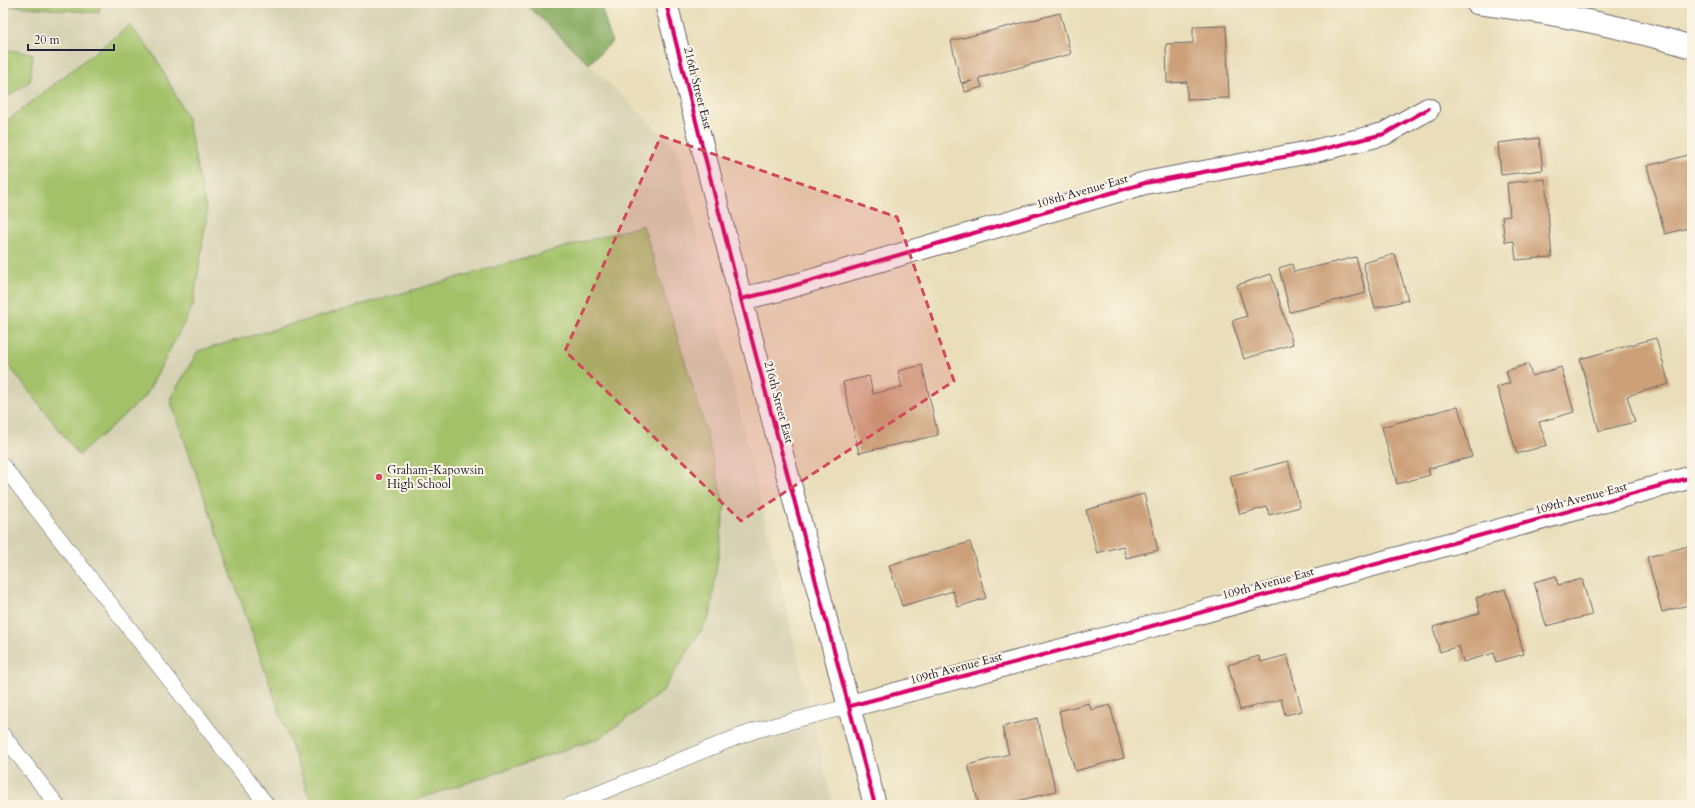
<svg xmlns="http://www.w3.org/2000/svg" width="1695" height="808" font-family="Cardo,serif">
  <rect width="100%" height="100%" fill="#fcf5e5"/>
  <filter id="ink" filterUnits="userSpaceOnUse"><feTurbulence type="fractalNoise" baseFrequency=".025" numOctaves="2"/><feDisplacementMap in="SourceGraphic" scale="8" xChannelSelector="R" yChannelSelector="G"/><feConvolveMatrix kernelMatrix="1 2 1 2 8 2 1 2 1" color-interpolation-filters="sRGB"/></filter>
  <filter id="wash" filterUnits="userSpaceOnUse"><feTurbulence type="fractalNoise" baseFrequency=".012" numOctaves="4" result="noise"/><feDisplacementMap in="SourceGraphic" scale="16" xChannelSelector="R" yChannelSelector="G"/><feGaussianBlur stdDeviation="0.9" result="paint"/><feColorMatrix in="noise" values="0 0 0 0 0 0 0 0 0 0 0 0 0 0 0 0 0 1.4 0 .05"/><feComposite in="paint" operator="in"/></filter>
  <g filter="url(#wash)">
    <rect width="100%" height="100%" fill="#e9deb9"/>
    <path fill="#d6d1b2" d="M3,3h522l152,146 156,656h-830z"/>
    <g fill="#a2c168" stroke="#627252">
      <path d="M3,3h97l-1,10 -96,-8z"/>
      <path d="M130,25l26,33 31,59 20,97 -14,92 -48,91 -66,58 -76,-97v-234z"/>
      <path d="M3,49l30,5 -3,27 -27,19z"/>
      <path d="M643,225l59,192 23,89 -15,110 -48,76 -62,46 -199,67h-72l-20,-9 -139,-397 28,-48z"/>
    </g>
    <path fill="#81a75c" stroke="#52644c" d="M525,3h75l12,39 -23,22z"/>
    <g id="blocks">
      <g fill="#cca079">
        <path d="M1060,13l11,41 -92,24 3,9 -17,5 -3,-8 10,-3 -11,2 -10,-42z"/>
        <path d="M1226,26l3,72 -42,1v-17l-20,1 -1,-39 27,-1v-16z"/>
        <path d="M1539,138l4,32 -42,5 -3,-32z"/>
        <path d="M1692,154v73l-27,7 -18,-68z"/>
        <path d="M1545,179l7,78 -36,3 -2,-19 -9,1 -3,-25 8,-1 -3,-33z"/>
        <path d="M1395,254l13,46 -33,8 -12,-45z"/>
        <path d="M1356,257l10,36 -76,19 -11,-44 13,-4 2,8z"/>
        <path d="M1271,274l22,70 -49,15 -12,-38 15,-5 -10,-31z"/>
        <path d="M1656,338l13,46 -42,12 8,26 -36,9 -19,-72z"/>
        <path d="M1528,364l4,12 29,-9 13,45 -35,10 8,23 -30,9 -20,-67 13,-4 -4,-12z"/>
        <path d="M922,365l16,70 -79,18 -16,-71 26,-6 4,18 29,-7 -4,-16z"/>
        <path d="M1458,406l14,51 -44,12 2,6 -33,9 -15,-57z"/>
        <path d="M1288,461l12,46 -31,8 -2,-8 -27,7 -10,-38z"/>
        <path d="M1144,494l14,56 -32,8 -3,-12 -26,7 -11,-43z"/>
        <path d="M970,542l16,56 -28,9 -5,-16 -51,15 -13,-41z"/>
        <path d="M1692,545v59l-30,8 -15,-55z"/>
        <path d="M1556,576l2,9 24,-6 10,36 -46,11 -12,-44z"/>
        <path d="M1505,589l19,65 -28,8 -2,-9 -31,9 -4,-16 -19,6 -7,-25 47,-14 -4,-15z"/>
        <path d="M1287,655l15,56 -17,4 -4,-16 -41,11 -12,-45 31,-9 2,6z"/>
        <path d="M1089,703l2,7 19,-5 14,53 -49,13 -16,-60z"/>
        <path d="M1037,718l19,73 -53,14h-24l-11,-40 41,-11 -7,-27z"/>
      </g>
    </g>
  </g>
  <g filter="url(#ink)">
    <use href="#blocks" fill-opacity="0" stroke="#686467" stroke-width="1"/>
    <g fill="none" stroke-linecap="round" stroke-linejoin="round">
      <defs>
        <g id="lane">
          <path d="M3,466l264,339"/>
          <path d="M3,735l54,70"/>
          <path d="M570,805l167,-68 20,-7 93,-24"/>
        </g>
        <g id="street">
          <path d="M666,3l75,296 134,506"/>
          <path d="M1477,3c72,9 145,23 215,44"/>
          <path d="M741,299l38,-9 366,-107 170,-32 69,-17 44,-25"/>
          <path d="M850,706l280,-74 562,-155"/>
        </g>
      </defs>
      <use href="#lane" stroke="#686467" stroke-width="16"/>
      <use href="#street" stroke="#686467" stroke-width="24"/>
      <use href="#lane" stroke="#fff" stroke-width="15"/>
      <use href="#street" stroke="#fff" stroke-width="22"/>
      <defs>
        <g id="cycleway">
          <path d="M666,3l75,296 134,506"/>
          <path d="M741,299l38,-9 366,-107 170,-32 69,-17 44,-25"/>
          <path d="M850,706l280,-74 562,-155"/>
        </g>
      </defs>
      <use href="#cycleway" stroke="#fcf5e5" stroke-width="6"/>
      <use href="#cycleway" stroke="#d6006c" stroke-width="4"/>
    </g>
  </g>
  <path fill="#d1495b" fill-opacity="0.2" stroke="#d1495b" stroke-width="3" stroke-dasharray="8 5" stroke-linejoin="round" d="M661,136l236,81 57,164 -213,140 -176,-170z"/>
  <circle fill="#d1495b" stroke="#fcf5e5" stroke-width="1.5" cx="379" cy="477" r="4"/>
  <g text-anchor="middle" stroke-width="4" stroke-linejoin="round" paint-order="stroke">
    <g font-size="12" fill="#22223b" stroke="#fcf5e5">
      <text transform="translate(698 88) rotate(76)" y="4">216th Street East</text>
      <text transform="translate(1082 191) rotate(-16)" y="4">108th Avenue East</text>
      <text transform="translate(779 402) rotate(75)" y="4">216th Street East</text>
      <text transform="translate(1581 498) rotate(-15)" y="4">109th Avenue East</text>
      <text transform="translate(1268 583) rotate(-15)" y="4">109th Avenue East</text>
      <text transform="translate(956 668) rotate(-15)" y="4">109th Avenue East</text>
    </g>
    <g font-size="12" fill="#22223b" stroke="#fcf5e5" text-anchor="start">
      <text x="387" y="474">Graham-Kapowsin<tspan x="387" dy="14">High School</tspan></text>
    </g>
  </g>
  <rect width="1695" height="808" fill="none" stroke="#fcf5e5" stroke-width="16"/>
  <path d="M28 44v6h86v-6" fill="none" stroke="#22223b" stroke-width="2"/>
  <text x="34" y="44" font-size="12" fill="#22223b" stroke="#fcf5e5" stroke-width="3" paint-order="stroke">20 m</text>
</svg>
